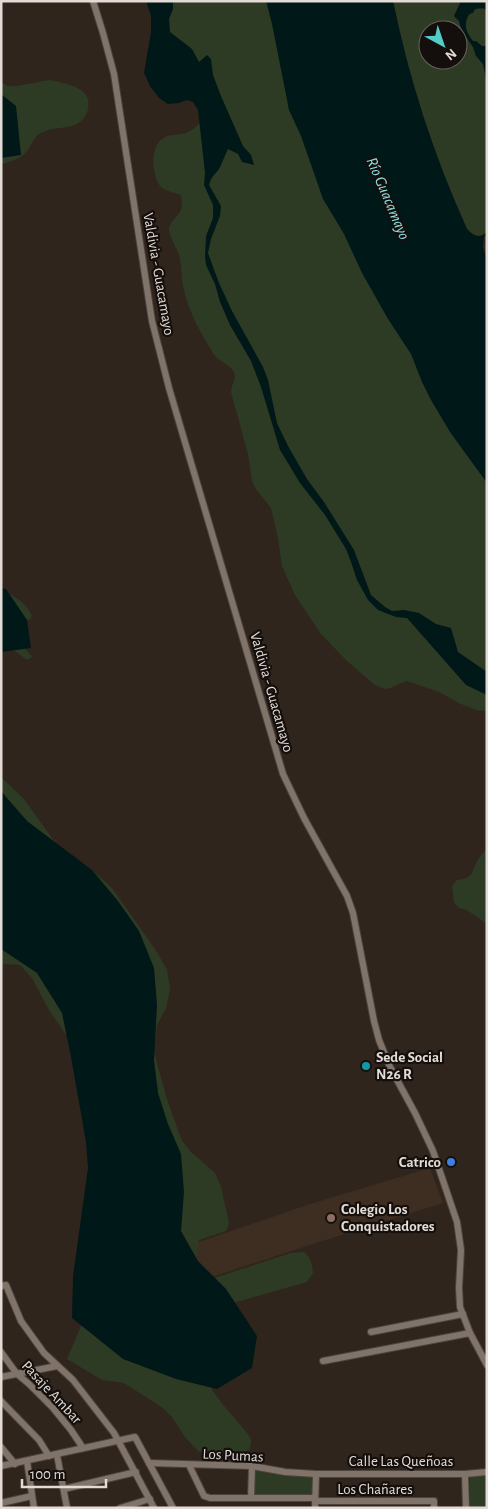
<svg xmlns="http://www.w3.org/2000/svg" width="488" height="1509" font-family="'Alegreya Sans',sans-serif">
  <rect width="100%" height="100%" fill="#30251d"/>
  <path fill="#3e2d21" d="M430,1168l13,35 -93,29 -151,49 -6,-37 114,-39z"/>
  <g fill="#2e3b24" fill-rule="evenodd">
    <path d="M147,1h127l213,471v239l-11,-1 -17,-7 -20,-11 -32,-11 -8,3 -9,4 -5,1 -10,-4 -28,-24 -26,-27 -26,-39 -13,-29 -4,-28 -7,-30 -15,-19 -4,-8 -4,-27 -17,-62c0,-6 4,-11 4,-16 0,-9 -14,-14 -20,-20 -14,-22 -27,-45 -32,-70 -2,-11 -1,-21 -4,-31 -2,-7 -10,-19 -10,-25 2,-14 17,-13 12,-35 -6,-2 -14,-4 -19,-7 -10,-9 -12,-38 -2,-47 9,-8 12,-5 22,-7 9,-2 15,-8 22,-15l-45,-79z"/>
    <path d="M393,1h68l-7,15 5,5 3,10 11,16 3,9 7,8 4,19v149c-7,7 -14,4 -20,-3l-27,-64 -14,-40 -17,-55zM428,30h30v30h-30z"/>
    <path d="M479,8l8,2v36h-5c-3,-2 -7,-4 -10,-6 -12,-10 -6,-28 7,-32z"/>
    <path d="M50,80c16,4 43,7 38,29 -1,6 -6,12 -11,15 -11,5 -24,3 -34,8 -8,3 -11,11 -15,18 -6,8 -17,12 -27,14v-83c1,1 6,5 7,5 7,2 32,-5 42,-6z"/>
    <path d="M1,590c12,5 26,13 31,26l-3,4 -10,-5 5,32 8,10 -5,3 -16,-12z"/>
    <path d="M1,777l23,22 38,53 9,8 15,5 26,23 45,64 10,18 3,19 -4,19 -9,17 -3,27 12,44 15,43 9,12 25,22 6,14 8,36 -3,8 -27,9 -4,25 4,18 92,-30 13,-1c7,6 8,12 9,21l-6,9 -88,25 -11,70 4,13 12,16 24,28 3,6v5l-2,5 -10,5 -36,-2 -5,-2 -13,-14 -13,-20 -9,-9 -39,-25 -22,-3 -35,-21 17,-40 33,-159 -28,-79 -22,-45 -18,-26 -17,-32 -12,-13 -14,-1 -5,1z"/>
    <path d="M487,849v75l-20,-14 -8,-2 -5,-6 -2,-16 5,-6c17,-2 13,-6 20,-18 2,-5 6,-9 10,-13z"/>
    <path d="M256,1470l54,5 3,3 -1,17 -3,1h-54l-2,-1 2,-24z"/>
    <path d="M487,1475v33h-17v-32z"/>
  </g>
  <g fill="#001818">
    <path d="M146,1h27v8l-4,10 1,13 22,17 7,13 8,-7 4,4 2,16 8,21 22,50 8,9 3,10 -12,-3 -4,-8 -10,-5c-3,6 -5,12 -8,18 -4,8 -8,7 -11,18l12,21 -1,10 -9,23 -3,14 11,30 13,28 31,56 5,13 9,43 11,23 19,33 17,23 30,48 17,45 14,12 7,4 12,-1 15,3 17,11 15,4 7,24 29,20v23l-21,-10 -59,-67 -11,-1 -18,-7 -10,-10 -11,-20 -6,-18 -5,-13 -21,-34 -25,-32 -20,-33 -19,-63 -10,-26 -21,-36 -10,-23 -5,-18 -9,-19 -1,-8 1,-21 7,-18v-13l-9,-20 1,-12 -7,-63 -5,-8 -6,-2 -8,3 -11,1 -9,-6 -9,-12 -6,-13 7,-41v-16z"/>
    <path d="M266,1h127c16,78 41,155 74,228 6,7 13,10 20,3v2l-3,3 -1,10 4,14v222l-37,-51 -19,-32 -9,-18 -11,-28 -23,-35 -26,-46 -18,-39 -21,-35 -22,-63 -12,-26 -17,-86z"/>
    <path d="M461,1h26v9l-4,-2 -8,1 -2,4 -4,1c-6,10 -3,18 4,27h3l6,5h5v37l-4,-19 -7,-8 -3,-9 -11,-16 -3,-10 -5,-5z"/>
    <path d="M1,94l15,12 5,49 -20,3z"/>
    <path d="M1,588l5,1 21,31 4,28 -30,4z"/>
    <path d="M1,791l26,30 65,49 26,31 21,30 15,37 3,37 -3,55 4,33 10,31 13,30 3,38 -3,39 17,30 28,28 31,47 -5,32 -35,21 -41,-10 -53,-20 -51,-41 1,-42 15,-108 -2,-26 -15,-85 -9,-44 -25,-40 -36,-24z"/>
  </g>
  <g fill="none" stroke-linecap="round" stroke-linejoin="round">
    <defs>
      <g id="minor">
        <path d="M93,1l10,32 11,41 38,247 17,67 114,386 21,44 43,78 6,17 21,108 5,19 11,27 25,46 18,38 24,71 4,28 -2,38 1,19 10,26 17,32"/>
        <path d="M1,1286l5,-1 15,36 23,32 29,27 41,53 40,75"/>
        <path d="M371,1332l92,-18"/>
        <path d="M1,1352l16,22 12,10 24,24 18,22 12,18"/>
        <path d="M323,1361l147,-28"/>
        <path d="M1,1377l56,-11"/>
        <path d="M1,1401l38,39 10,16"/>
        <path d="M1,1447l14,17"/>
        <path d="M57,1455l10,53"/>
        <path d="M27,1461l7,47"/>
        <path d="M149,1463l103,3 33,6 31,2h149l22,-2"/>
        <path d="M189,1465l15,31 6,2h105"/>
        <path d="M1,1466l134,-29 38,71"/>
        <path d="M465,1474l1,34"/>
        <path d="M64,1489l72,-17"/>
        <path d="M251,1498l1,-32"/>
        <path d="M315,1501h119v7"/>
        <path d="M1,1503l31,-7"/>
        <path d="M120,1508l30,-9"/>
        <path d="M315,1508l1,-34"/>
      </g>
    </defs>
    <use href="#minor" stroke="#4d443d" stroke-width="8"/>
    <use href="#minor" stroke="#807369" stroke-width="6"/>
  </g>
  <circle fill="#0f9aa8" stroke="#140f0c" stroke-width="2" cx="366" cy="1066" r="5"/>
  <circle fill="#3f7fe0" stroke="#140f0c" stroke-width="2" cx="451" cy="1162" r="5"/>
  <circle fill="#8d6e63" stroke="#140f0c" stroke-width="2" cx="331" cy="1218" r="5"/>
  <g text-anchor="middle" stroke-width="4.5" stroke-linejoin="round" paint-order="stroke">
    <g font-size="15" fill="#e3dcd6" stroke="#140f0c">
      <text transform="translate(159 274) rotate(80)" y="5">Valdivia - Guacamayo</text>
      <text transform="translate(272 692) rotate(74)" y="5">Valdivia - Guacamayo</text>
      <text transform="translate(52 1392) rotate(47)" y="5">Pasaje Ambar</text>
      <text transform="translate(233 1455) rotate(3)" y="5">Los Pumas</text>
      <text x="401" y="1466">Calle Las Queñoas</text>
      <text x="375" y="1494">Los Chañares</text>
    </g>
    <g font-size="15" font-weight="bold" fill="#e3dcd6" stroke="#140f0c" text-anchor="start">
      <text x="376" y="1062">Sede Social<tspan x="376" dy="17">N26 R</tspan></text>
      <text x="441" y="1167" text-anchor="end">Catrico</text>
      <text x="341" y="1214">Colegio Los<tspan x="341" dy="17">Conquistadores</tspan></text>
    </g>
    <g font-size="16" font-style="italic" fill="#8be0e2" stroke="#140f0c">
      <text transform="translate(389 198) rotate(67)" y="6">Río Guacamayo</text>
    </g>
  </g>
  <rect width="488" height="1509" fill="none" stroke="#e3dcd6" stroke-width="5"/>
  <g transform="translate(443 45) rotate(140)"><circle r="24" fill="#140f0c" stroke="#67615d"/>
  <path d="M0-4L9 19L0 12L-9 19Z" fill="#54cdc8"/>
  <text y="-8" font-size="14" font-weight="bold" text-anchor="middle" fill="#e3dcd6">N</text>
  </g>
  <path d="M22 1479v8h84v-8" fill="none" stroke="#e3dcd6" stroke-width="2.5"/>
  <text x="30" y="1479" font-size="15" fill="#e3dcd6" stroke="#140f0c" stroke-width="4" paint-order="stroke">100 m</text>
</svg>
